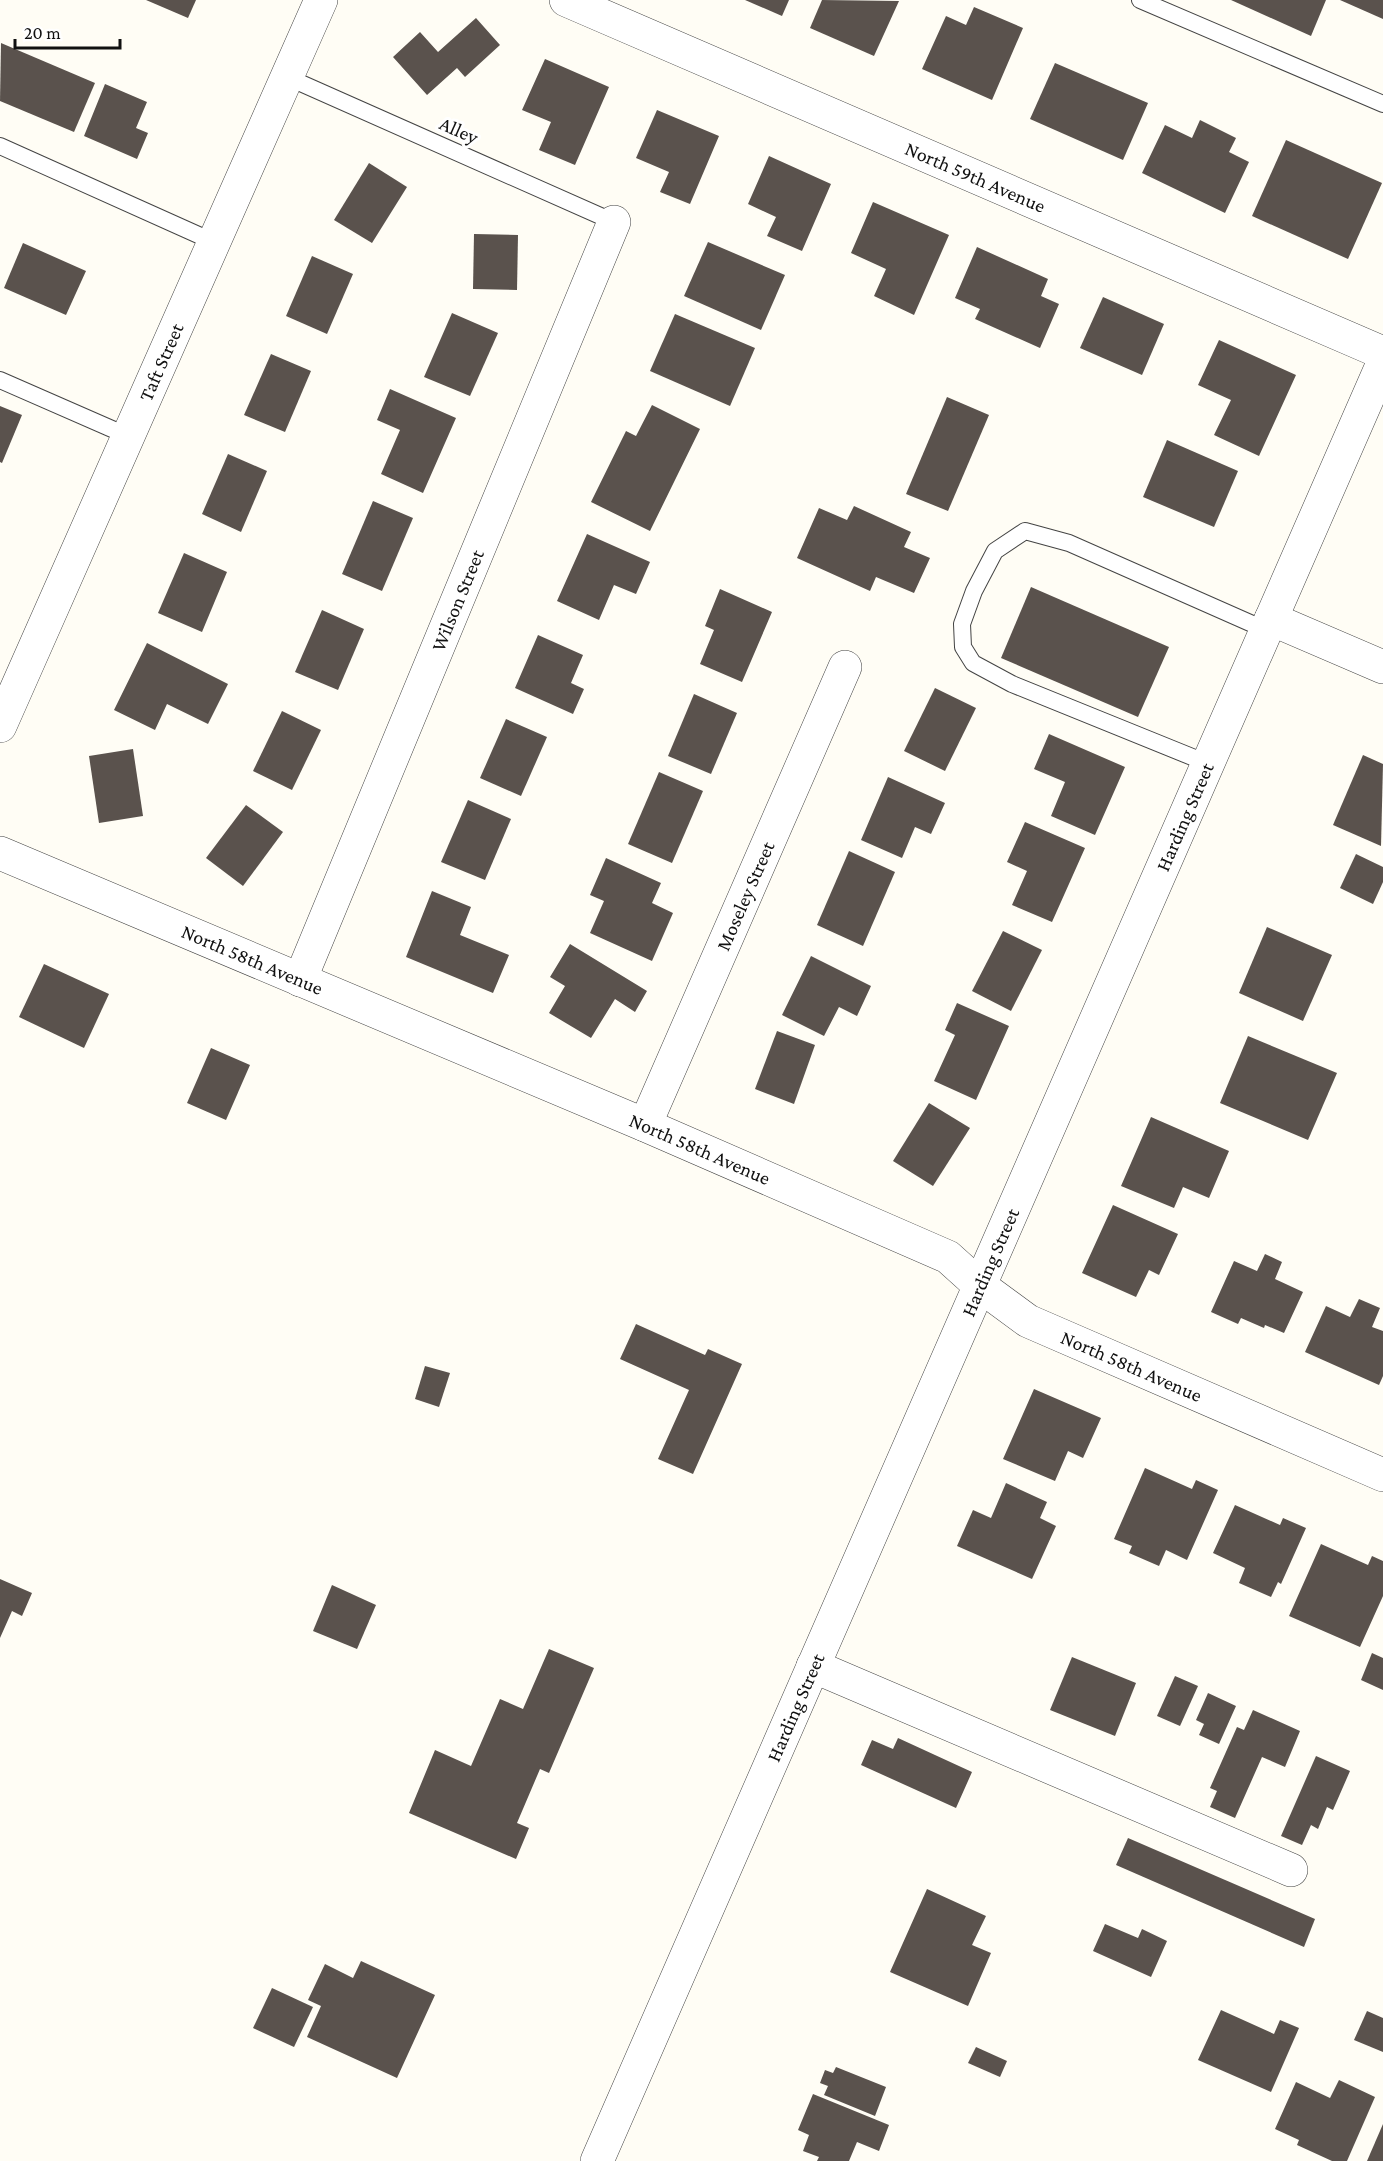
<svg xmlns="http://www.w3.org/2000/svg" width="1383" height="2161" font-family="'Crimson Pro',serif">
  <rect width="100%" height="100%" fill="#fffdf5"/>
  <g fill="#5a524d">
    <path d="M146,0h50l-8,18z"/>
    <path d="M745,0h44l-7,16z"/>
    <path d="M822,0l77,1 -25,55 -64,-28z"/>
    <path d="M1231,0h95l-15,36z"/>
    <path d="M1340,0h43v19z"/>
    <path d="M974,7l49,21 -31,72 -70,-31 24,-53 20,9z"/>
    <path d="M476,18l24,27 -35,32 -8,-9 -30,27 -34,-38 27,-25 18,20z"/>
    <path d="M1,43l94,40 -21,49 -74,-31z"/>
    <path d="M545,59l64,28 -34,78 -36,-15 12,-28 -29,-12z"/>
    <path d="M1055,63l93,40 -25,57 -93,-41z"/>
    <path d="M105,84l42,18 -11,26 12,5 -11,26 -53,-23z"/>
    <path d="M657,110l62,26 -29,68 -30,-12 9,-20 -33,-14z"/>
    <path d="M1200,120l36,18 -7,14 20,10 -24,51 -83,-40 23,-48 27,13z"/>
    <path d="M1286,140l96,43 -34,76 -96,-43z"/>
    <path d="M769,156l62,28 -29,67 -35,-15 9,-19 -28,-13z"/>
    <path d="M369,163l38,24 -35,56 -38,-23z"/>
    <path d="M873,202l76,33 -35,80 -40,-19 12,-27 -35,-16z"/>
    <path d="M474,234l44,1 -1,55 -44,-1z"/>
    <path d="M708,242l77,33 -24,55 -77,-34z"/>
    <path d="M23,243l63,28 -20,44 -62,-27z"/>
    <path d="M977,247l71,32 -7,17 18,8 -19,44 -65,-29 5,-10 -25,-11z"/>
    <path d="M312,256l41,18 -26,60 -41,-18z"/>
    <path d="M1103,297l61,27 -22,51 -62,-27z"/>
    <path d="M452,313l46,20 -28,63 -46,-19z"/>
    <path d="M675,314l80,34 -25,58 -80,-35z"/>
    <path d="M1219,340l77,35 -37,81 -45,-21 17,-35 -33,-15z"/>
    <path d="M271,354l40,17 -26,61 -41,-17z"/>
    <path d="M390,389l66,29 -33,75 -42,-19 19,-44 -23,-10z"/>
    <path d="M947,397l42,18 -41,96 -42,-17z"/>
    <path d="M652,405l48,24 -50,102 -59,-29 35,-71 10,5z"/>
    <path d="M0,406l22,9 -20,48 -2,-1z"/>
    <path d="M1167,440l71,31 -24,56 -71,-30z"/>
    <path d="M228,454l39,17 -26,61 -39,-18z"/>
    <path d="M373,501l40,17 -31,73 -40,-17z"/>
    <path d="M854,506l57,26 -7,15 26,11 -16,35 -38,-16 -6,14 -73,-33 22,-50 28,12z"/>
    <path d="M587,534l63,28 -14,32 -22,-9 -15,35 -42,-19z"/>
    <path d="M184,553l43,19 -25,60 -44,-19z"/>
    <path d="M1031,587l138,60 -31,70 -137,-59z"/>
    <path d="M720,589l52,23 -30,70 -42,-18 14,-34 -9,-4z"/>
    <path d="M322,610l42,19 -26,61 -43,-18z"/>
    <path d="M538,635l45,20 -12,28 13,6 -11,25 -58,-26z"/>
    <path d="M147,643l81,41 -20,40 -41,-20 -12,26 -41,-20z"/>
    <path d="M935,688l41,20 -31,63 -41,-20z"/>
    <path d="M694,694l43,19 -26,61 -43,-18z"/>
    <path d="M282,711l39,19 -29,60 -39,-19z"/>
    <path d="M506,719l41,18 -26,59 -41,-18z"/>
    <path d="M1049,734l76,33 -30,68 -44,-19 14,-34 -31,-13z"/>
    <path d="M133,749l10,67 -44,7 -10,-67z"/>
    <path d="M1363,755l20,9 -2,82 -48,-21z"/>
    <path d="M659,772l44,19 -31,72 -44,-19z"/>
    <path d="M888,777l57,26 -14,31 -16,-7 -13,31 -41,-18z"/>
    <path d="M468,800l43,19 -26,61 -44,-18z"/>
    <path d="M246,805l37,27 -40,54 -37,-28z"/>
    <path d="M1025,822l60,26 -33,74 -40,-17 15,-34 -20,-9z"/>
    <path d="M849,851l46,21 -32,74 -46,-21z"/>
    <path d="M1356,854l27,13v15l-10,22 -33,-16z"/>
    <path d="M606,858l55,25 -9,20 21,10 -21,48 -62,-28 14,-32 -14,-6z"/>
    <path d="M432,891l39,16 -11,28 49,20 -16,38 -87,-36z"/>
    <path d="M1267,927l65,28 -29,66 -64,-28z"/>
    <path d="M1003,931l39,19 -31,61 -39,-20z"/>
    <path d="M570,944l77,47 -12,21 -20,-13 -24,39 -42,-25 16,-27 -15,-9z"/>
    <path d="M811,956l60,30 -14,30 -18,-9 -15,29 -42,-21z"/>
    <path d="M44,964l65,30 -25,54 -65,-31z"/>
    <path d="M957,1003l52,23 -33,74 -42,-19 21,-46 -10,-5z"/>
    <path d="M777,1031l38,14 -21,59 -39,-15z"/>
    <path d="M1248,1036l89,37 -29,67 -88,-37z"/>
    <path d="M211,1048l39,17 -24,55 -39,-17z"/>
    <path d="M929,1103l41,25 -37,58 -40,-25z"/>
    <path d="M1151,1117l78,34 -20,47 -26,-11 -9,21 -53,-22z"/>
    <path d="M1113,1205l65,29 -19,41 -10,-5 -13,27 -54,-24z"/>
    <path d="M1265,1254l17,8 -7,17 28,13 -19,41 -19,-8 -1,3 -23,-10 -3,6 -27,-12 23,-51 23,10z"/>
    <path d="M1359,1299l21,9 -8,19 11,4v45l-4,9 -74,-33 21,-46 24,11z"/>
    <path d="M636,1324l69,31 3,-6 34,15 -49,110 -35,-15 31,-69 -69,-31z"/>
    <path d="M425,1366l25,7 -11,34 -24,-8z"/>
    <path d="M1034,1389l67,29 -18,40 -15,-7 -13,30 -52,-22z"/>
    <path d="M1145,1468l47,21 4,-9 22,10 -31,70 -21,-10 -7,16 -30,-13 3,-7 -18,-7z"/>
    <path d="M1006,1483l41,19 -7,16 16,8 -24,53 -75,-33 16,-36 18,8z"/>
    <path d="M1235,1505l45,20 3,-7 23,10 -25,56 -3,-2 -7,15 -32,-14 6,-15 -32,-15z"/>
    <path d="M1321,1544l47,21 4,-9 11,5v35l-23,51 -71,-31z"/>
    <path d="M0,1579l32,14 -10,23 -10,-5 -12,27z"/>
    <path d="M332,1585l44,20 -19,44 -44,-18z"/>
    <path d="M549,1649l45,19 -45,105 -9,-4 -23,54 12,5 -13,31 -107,-46 26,-63 36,16 29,-67 23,10z"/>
    <path d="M1372,1653l11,5v32l-22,-10z"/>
    <path d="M1072,1657l64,26 -21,53 -65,-26z"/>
    <path d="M1175,1676l23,10 -18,40 -23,-10z"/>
    <path d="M1208,1693l28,13 -17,38 -20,-9 5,-11 -8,-4z"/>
    <path d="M1253,1710l47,21 -15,36 -23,-10 -27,61 -25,-11 7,-16 -7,-3 27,-61 7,3z"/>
    <path d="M898,1738l74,34 -16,36 -95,-43 11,-25 21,9z"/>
    <path d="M1316,1756l34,15 -17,39 -6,-3 -9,22 -7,-4 -9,20 -21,-9z"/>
    <path d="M1128,1838l187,81 -11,28 -188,-82z"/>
    <path d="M927,1889l59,27 -14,29 19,8 -23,53 -78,-34z"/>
    <path d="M1105,1924l33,14 4,-9 25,12 -16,36 -58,-26z"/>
    <path d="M361,1961l74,34 -38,83 -90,-41 14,-31 -13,-6 17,-36 28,14z"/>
    <path d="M272,1988l41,19 -19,40 -41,-19z"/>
    <path d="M1221,2010l53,24 6,-14 19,8 -28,64 -73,-32z"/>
    <path d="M1367,2011l16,7v34l-29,-12z"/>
    <path d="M976,2047l31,14 -7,16 -32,-14z"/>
    <path d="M836,2067l50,20 -11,29 -51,-21 4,-9 -8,-3 5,-13 8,3z"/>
    <path d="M1339,2080l36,17 -28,64h-15l-35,-16 2,-5 -24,-11 21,-47 34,16z"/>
    <path d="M813,2094l76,31 -10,26 -22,-9 -8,19h-32l2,-4 -16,-6 6,-16 -11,-5z"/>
    <path d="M1383,2124v37h-16z"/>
  </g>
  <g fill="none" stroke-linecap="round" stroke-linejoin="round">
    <defs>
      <g id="service">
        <path d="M1140,0l243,104"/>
        <path d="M287,77l327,145"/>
        <path d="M0,146l214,96"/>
        <path d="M0,380l128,56"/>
        <path d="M1207,763l-195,-79 -39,-21 -10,-16 -1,-23 12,-33 21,-40 30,-20 44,12 197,87"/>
      </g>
      <g id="minor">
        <path id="s1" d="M566,0l817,353"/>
        <path d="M1271,619l112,48"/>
        <path id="s2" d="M0,853l645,272 303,132 31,28 49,36 355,154"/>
        <path id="s3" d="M300,980l314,-758"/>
        <path id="s4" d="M645,1125l200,-458"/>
        <path d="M813,1666l478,204"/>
        <path id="s5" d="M597,2161l786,-1798"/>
      </g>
      <g id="tertiary">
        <path id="s6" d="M0,726l321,-726"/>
      </g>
    </defs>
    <use href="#service" stroke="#444" stroke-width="18"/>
    <use href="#minor" stroke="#444" stroke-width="34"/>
    <use href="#tertiary" stroke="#444" stroke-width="34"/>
    <use href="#service" stroke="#fff" stroke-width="16"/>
    <use href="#minor" stroke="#fff" stroke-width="33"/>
    <use href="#tertiary" stroke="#fff" stroke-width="33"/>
  </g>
  <g text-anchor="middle" stroke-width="6" stroke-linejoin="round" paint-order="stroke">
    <g font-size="20" fill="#111" stroke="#fff">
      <text transform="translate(459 130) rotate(24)" y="7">Alley</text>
      <text dy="7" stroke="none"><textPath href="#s1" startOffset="446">North 59th Avenue</textPath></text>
      <text dy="7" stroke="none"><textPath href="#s6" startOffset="398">Taft Street</textPath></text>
      <text dy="7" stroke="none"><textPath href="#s3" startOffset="411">Wilson Street</textPath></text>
      <text dy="7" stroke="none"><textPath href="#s5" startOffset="1467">Harding Street</textPath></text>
      <text dy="7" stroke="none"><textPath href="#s4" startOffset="250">Moseley Street</textPath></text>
      <text dy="7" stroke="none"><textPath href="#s2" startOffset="274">North 58th Avenue</textPath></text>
      <text dy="7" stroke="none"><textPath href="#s2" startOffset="760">North 58th Avenue</textPath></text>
      <text dy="7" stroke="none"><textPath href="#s5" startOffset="981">Harding Street</textPath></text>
      <text dy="7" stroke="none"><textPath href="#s2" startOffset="1246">North 58th Avenue</textPath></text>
      <text dy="7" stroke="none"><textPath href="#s5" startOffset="495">Harding Street</textPath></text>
    </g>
  </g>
  <path d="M15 39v9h105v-9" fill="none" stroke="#111111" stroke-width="3"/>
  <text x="24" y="39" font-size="18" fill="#111111" stroke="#ffffff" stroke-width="4.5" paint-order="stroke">20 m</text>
</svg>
